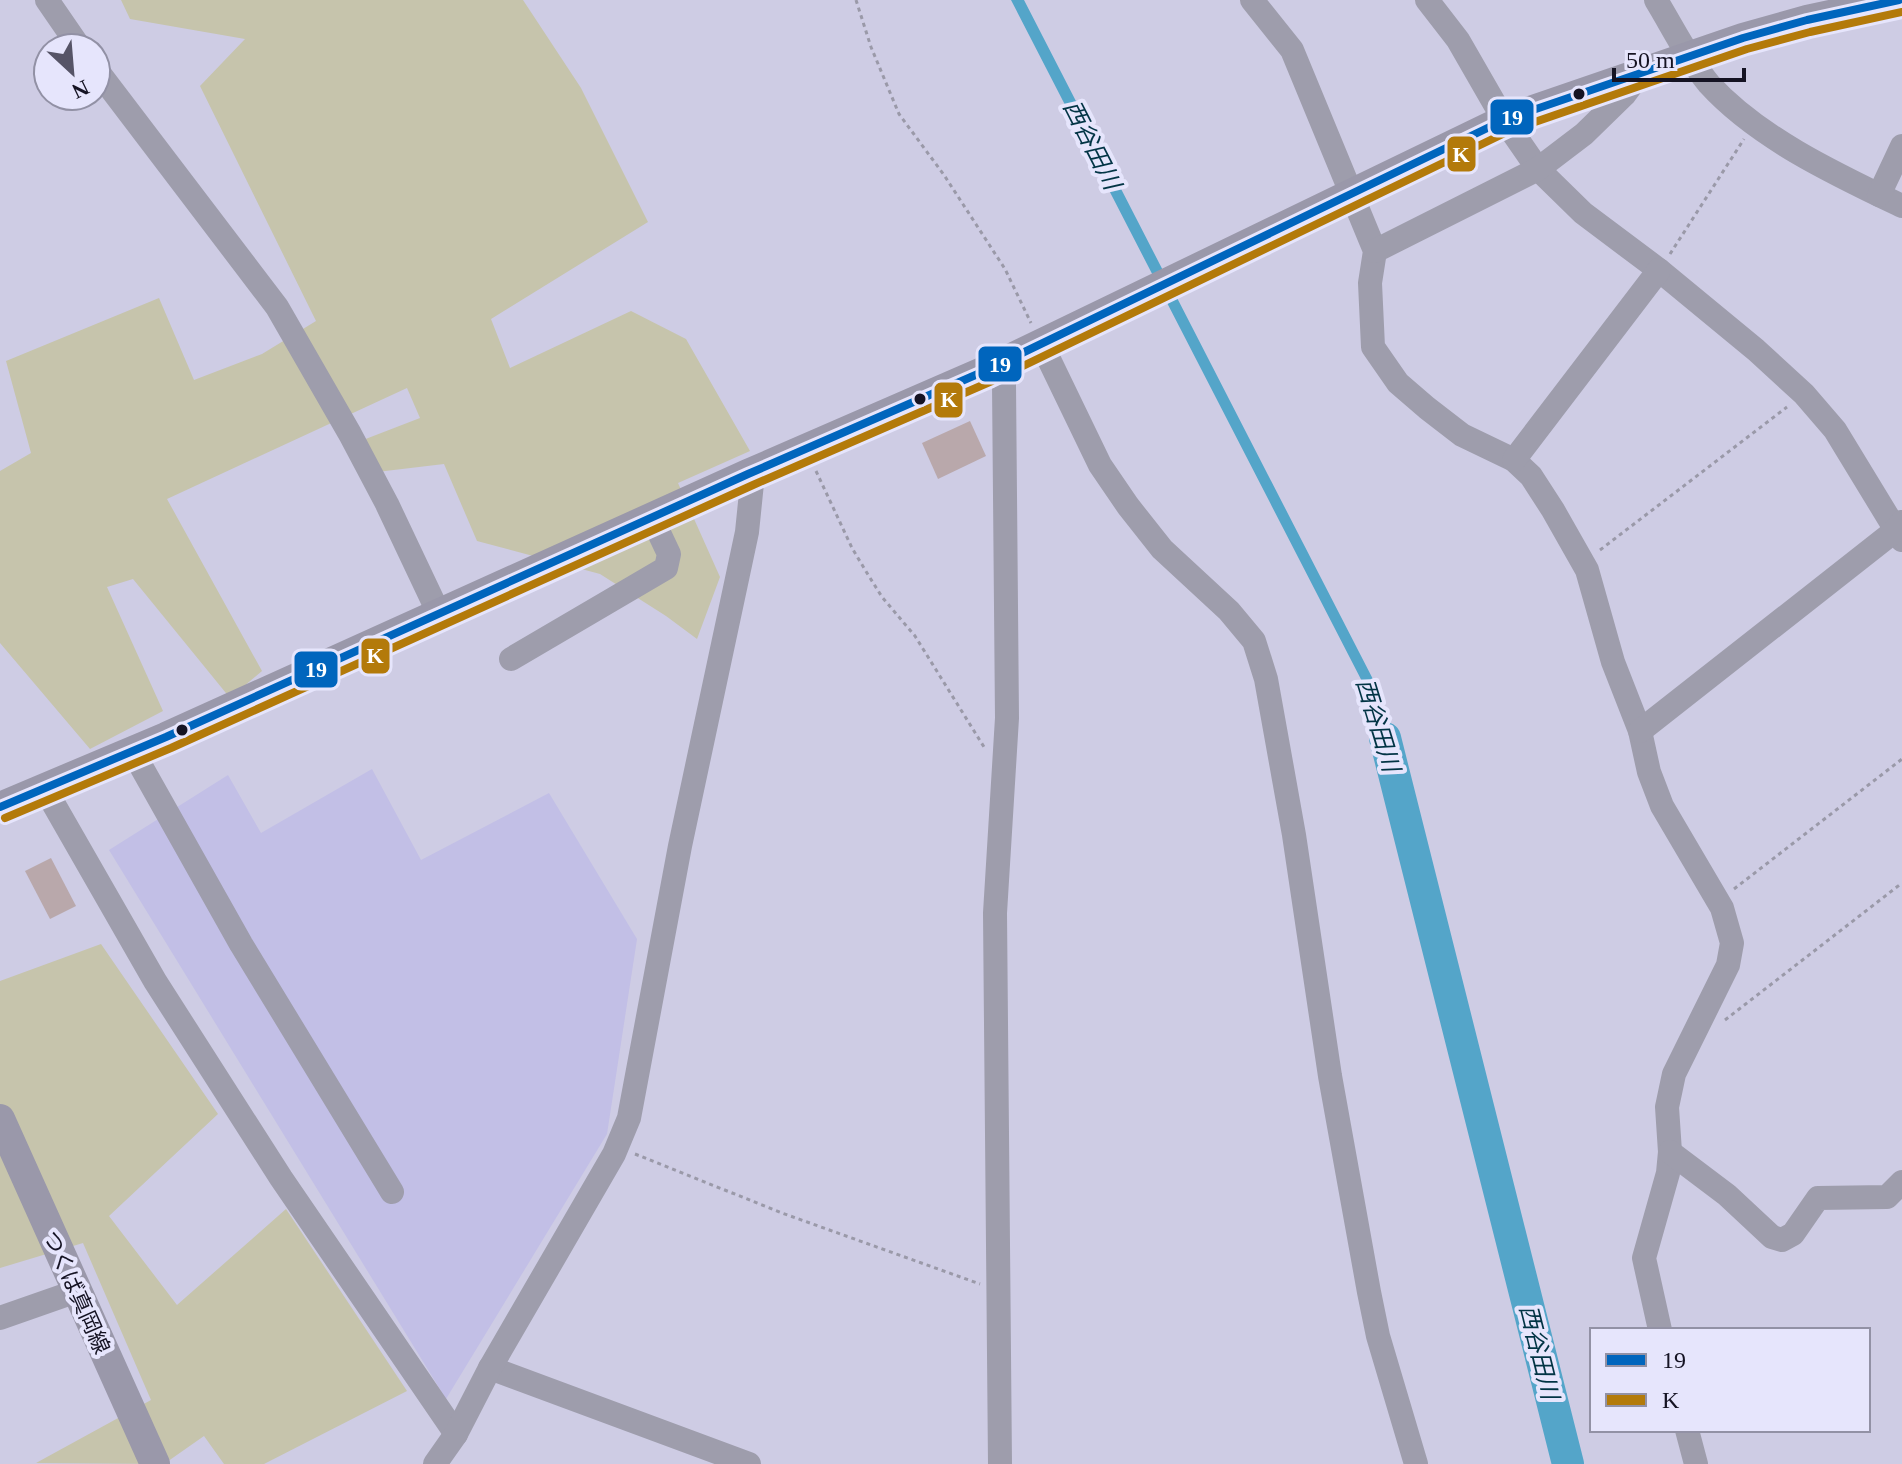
<svg xmlns="http://www.w3.org/2000/svg" width="1902" height="1464" font-family="'Times New Roman','Noto Sans JP',serif">
  <rect width="100%" height="100%" fill="#cecce4"/>
  <path fill="#c2bfe6" d="M372,769l49,91 128,-67 88,146 -30,195 -161,265 -337,-549 119,-75 33,58z"/>
  <g fill="#c6c4ac">
    <path d="M121,0h402l58,88 67,134 -157,97 19,49 121,-57 55,28 64,112 -72,32 42,94 -23,62 -31,-23 -66,-42 -123,-33 -33,-77 -67,8 -14,-32 57,-22 -13,-30 -240,111 95,172 -32,27 -97,-119 -26,8 56,124 -73,38 -90,-106v-172l31,-18 -25,-92 153,-63 35,82 68,-26 54,-33 -116,-235 45,-47 -115,-20z"/>
    <path d="M101,944l117,170 -109,102 68,89 109,-96 121,182 -143,73h-40l-20,-28 -40,28 -128,-1 115,-63 -68,-157 -83,25v-287z"/>
  </g>
  <path fill="#54a5c9" d="M1011,0h13l353,687 26,90 -12,2 -24,-88z"/>
  <g fill="none" stroke-linecap="round" stroke-linejoin="round">
    <path stroke="#54a5c9" stroke-width="32" d="M1385,738l183,726"/>
  </g>
  <g fill="#b9a8ab">
    <path d="M970,421l16,35 -48,23 -16,-36z"/>
    <path d="M51,858l25,48 -26,13 -25,-48z"/>
  </g>
  <g fill="none" stroke-linecap="round" stroke-linejoin="round">
    <g stroke="#9a99a8" stroke-width="3" stroke-dasharray="4 4" stroke-linecap="butt">
      <path d="M856,0l15,47 28,67 45,61 61,94 26,54"/>
      <path d="M1670,254l74,-115"/>
      <path d="M816,471l36,77 15,25 15,24 33,39 69,111"/>
      <path d="M1600,550l187,-143"/>
      <path d="M1734,889l168,-130"/>
      <path d="M1725,1020l177,-137"/>
      <path d="M635,1154l147,59 198,71"/>
    </g>
    <g stroke="#9e9dac" stroke-width="24">
      <path d="M47,0l33,48"/>
      <path d="M1252,0l40,50 83,201 -5,32 3,64 25,36 29,25 35,27 52,25 17,16 22,34 34,60 26,92 27,69 9,41 13,34 60,102 10,35 -4,22 -54,109 -7,33 3,45 -2,21 -24,85 16,72"/>
      <path d="M1427,0l31,40 46,80 34,49 45,44 76,57 97,80 48,44 31,36 67,110"/>
      <path d="M1656,0c17,28 32,59 53,84 49,54 128,91 193,122"/>
      <path d="M96,69l181,238 73,127 37,70 53,112"/>
      <path d="M1879,195l23,-49"/>
      <path d="M1375,251l163,-82 46,-35 40,-39 17,-23"/>
      <path d="M1042,345l58,120 28,41 34,43 67,62 25,30 12,38 28,156 36,241 39,216 9,44 38,128"/>
      <path d="M1514,460l145,-190"/>
      <path d="M511,659l155,-91 3,-14 -17,-36"/>
      <path d="M1640,731l256,-201 6,-8"/>
      <path d="M133,752l108,192 151,248"/>
      <path d="M45,789l110,192 126,197 175,256"/>
      <path d="M1670,1152l57,43 45,42 10,3 11,-6 25,-36 69,-1 15,-15"/>
      <path d="M0,1318l77,-27"/>
      <path d="M490,1368l259,96"/>
      <path d="M1687,1430l9,34"/>
      <path d="M435,1464l21,-30 34,-66 124,-214 15,-36 51,-272 67,-314 5,-49 -4,-9"/>
      <path d="M1000,1464l-5,-551 12,-195 -3,-334 -4,-20"/>
    </g>
    <g stroke="#9a98aa" stroke-width="30">
      <path d="M0,807l166,-70 582,-263 239,-104 517,-250 239,-82 64,-18 92,-20"/>
      <path d="M0,1119l155,345"/>
    </g>
    <defs>
      <path id="bus-1" d="M0,807l166,-70 582,-263 239,-104 517,-250 239,-82 64,-18 92,-20"/>
      <path id="bus-2" d="M5,818l166,-70 582,-263 239,-104 517,-250 238,-82 63,-17 92,-20"/>
    </defs>
    <use href="#bus-1" stroke="#e6e5fc" stroke-width="14"/>
    <use href="#bus-2" stroke="#e6e5fc" stroke-width="14"/>
    <use href="#bus-1" stroke="#0065bd" stroke-width="8"/>
    <use href="#bus-2" stroke="#b37a0a" stroke-width="8"/>
  </g>
  <g fill="#151323" stroke="#e6e5fc" stroke-width="3">
    <circle cx="1579" cy="94" r="7"/>
    <circle cx="920" cy="399" r="7"/>
    <circle cx="182" cy="730" r="7"/>
  </g>
  <g text-anchor="middle" stroke-width="8" stroke-linejoin="round" paint-order="stroke">
    <g font-size="22" fill="#151323" stroke="#e6e5fc">
      <text transform="translate(77 1292) rotate(66)" y="8">つくば真岡線</text>
    </g>
    <g font-size="24" font-style="italic" fill="#023445" stroke="#e6e5fc">
      <text transform="translate(1092 145) rotate(63)" y="8">西谷田川</text>
      <text transform="translate(1378 725) rotate(73)" y="8">西谷田川</text>
      <text transform="translate(1539 1352) rotate(76)" y="8">西谷田川</text>
    </g>
  </g>
  <g stroke="#e6e5fc" stroke-width="3">
    <rect x="1489" y="98" width="46" height="38" rx="8" fill="#0065bd"/>
    <rect x="1446" y="135" width="31" height="38" rx="8" fill="#b37a0a"/>
    <rect x="977" y="345" width="46" height="38" rx="8" fill="#0065bd"/>
    <rect x="933" y="381" width="31" height="38" rx="8" fill="#b37a0a"/>
    <rect x="360" y="637" width="31" height="38" rx="8" fill="#b37a0a"/>
    <rect x="293" y="650" width="46" height="39" rx="8" fill="#0065bd"/>
  </g>
  <g font-size="22" text-anchor="middle" font-weight="bold" fill="#fff">
    <text x="1512" y="125">19</text>
    <text x="1461" y="162">K</text>
    <text x="1000" y="372">19</text>
    <text x="949" y="407">K</text>
    <text x="375" y="663">K</text>
    <text x="316" y="677">19</text>
  </g>
  <rect x="1590" y="1328" width="280" height="104" fill="#e6e5fc" stroke="#9291a5" stroke-width="2"/>
  <rect x="1606" y="1354" width="40" height="12" fill="#0065bd" stroke="#9291a5" stroke-width="2"/>
  <text x="1662" y="1368" font-size="24" fill="#151323">19</text>
  <rect x="1606" y="1394" width="40" height="12" fill="#b37a0a" stroke="#9291a5" stroke-width="2"/>
  <text x="1662" y="1408" font-size="24" fill="#151323">K</text>
  <g transform="translate(72 72) rotate(154)"><circle r="38" fill="#e6e5fc" stroke="#9291a5" stroke-width="2"/>
  <path d="M0-6L14 30L0 20L-14 30Z" fill="#565467"/>
  <text y="-12" font-size="22" font-weight="bold" text-anchor="middle" fill="#151323">N</text>
  </g>
  <path d="M1614 68v12h130v-12" fill="none" stroke="#151323" stroke-width="4"/>
  <text x="1626" y="68" font-size="24" fill="#151323" stroke="#e6e5fc" stroke-width="6" paint-order="stroke">50 m</text>
</svg>
